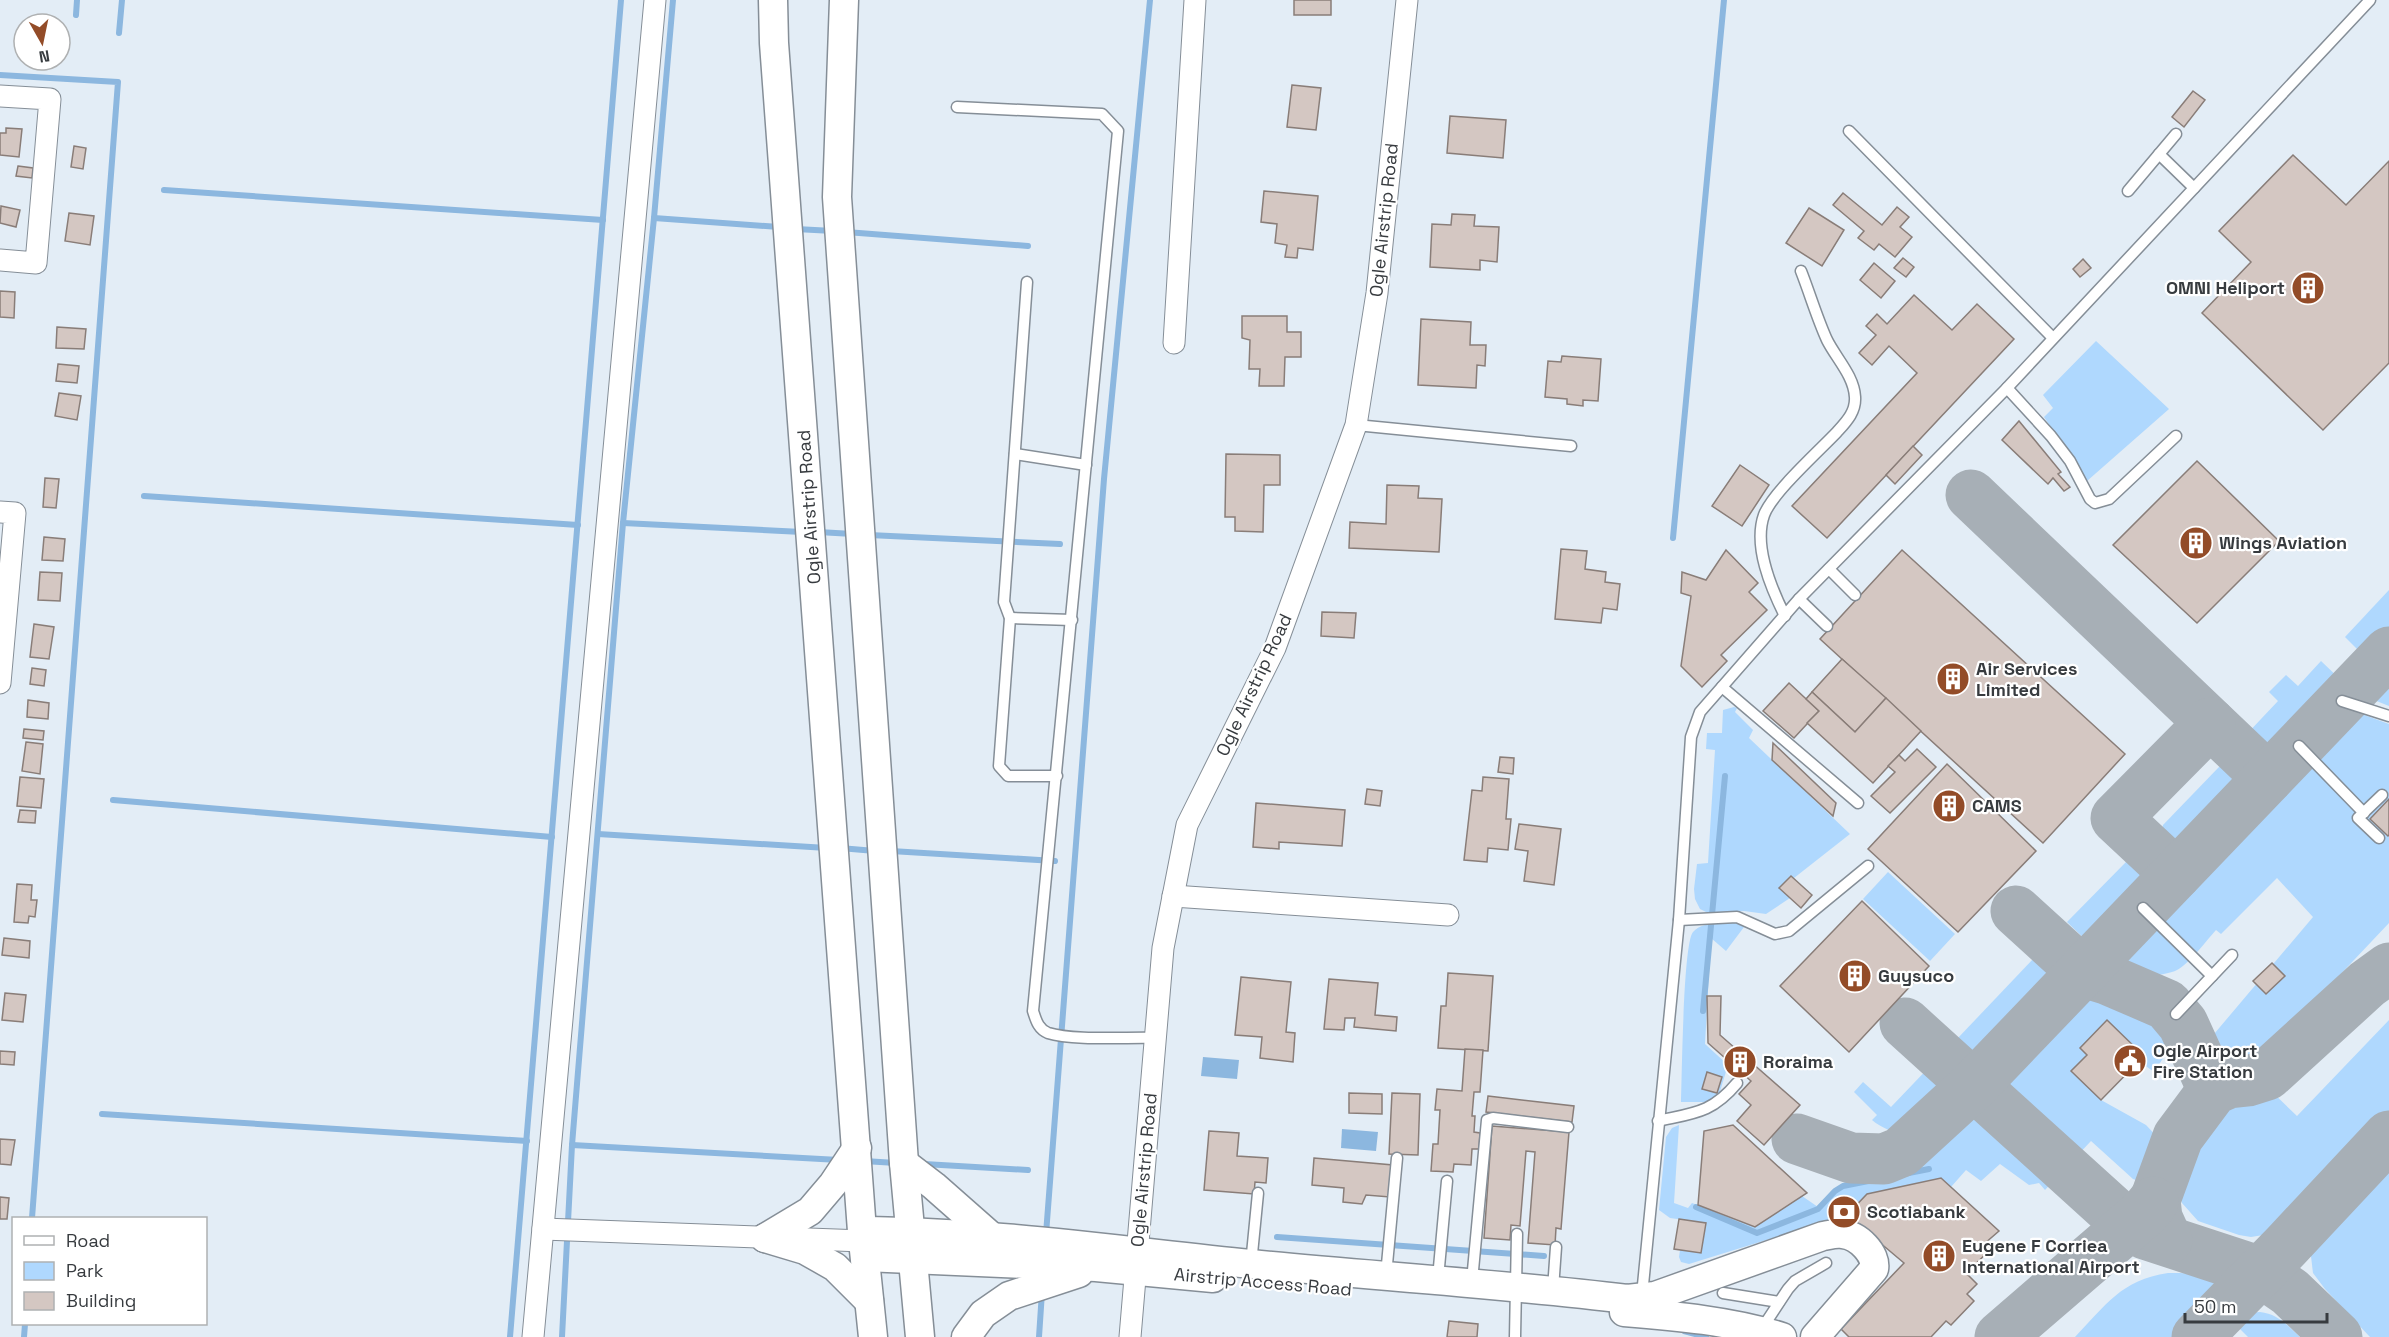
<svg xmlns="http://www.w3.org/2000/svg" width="2389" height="1337" font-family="'Space Grotesk',sans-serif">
  <rect width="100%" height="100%" fill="#e3edf6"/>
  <g fill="#afd8fe">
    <path d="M2096,341l73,68 -82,72 -43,-64 9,-9 -10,-13z"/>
    <path d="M2389,590v44l-23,24 -21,-21z"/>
    <path d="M2321,661l23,22 -74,78 -26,-24 34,-36 -9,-9 17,-17 12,11z"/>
    <path d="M2389,670v36l-20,-8 -1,-6z"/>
    <path d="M1734,707l3,1 -2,4 18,18 -4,8 101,96 -56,44 -4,-2 -10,12 10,10 -24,16 -22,-3 -36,2 -8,-4 -5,-10 -1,-10 3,-25 11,-1 7,-113 -9,-1 1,-16h15l1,-23z"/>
    <path d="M2356,712l33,12v199l-140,148 -40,-31 104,-123 -36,-39 -56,56 -5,-4c-10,11 -27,34 -39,40 -11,6 -56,11 -62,-3 -1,-1 -1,-8 -1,-9l226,-237z"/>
    <path d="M2232,764c12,4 17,15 10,27l-54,55 -8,4 -12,-3 -7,-10 2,-12 56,-58z"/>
    <path d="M2138,856c15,4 21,16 14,30l-59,61 -26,-25 60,-61 4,-4z"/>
    <path d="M1888,872l67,62 -25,27 -67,-62z"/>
    <path d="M1718,922h15l11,5 -18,24 -15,-13 -6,106 23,21 -10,33 -8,4h-29c1,-24 2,-158 12,-170 6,-7 16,-8 25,-10z"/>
    <path d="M2044,954l7,4 12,13v10l-82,83 -24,-25 77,-81z"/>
    <path d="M2099,985c13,4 20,14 31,21 8,5 18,6 27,10 29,14 8,39 -3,56l-15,-11 -38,39 45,25 15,16 1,11 -10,27 -7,4 -12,-4 -42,-38 -16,17 -70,-65c-3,-9 -3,-15 1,-24l79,-79 6,-4z"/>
    <path d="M2389,1020v103l-102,103 -11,7 -25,4 -12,-2 -41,-14 -16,-18 -7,-29 13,-38 36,-34 21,-10 25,-2 27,26z"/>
    <path d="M1935,1061l28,24c-26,26 -52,67 -91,35l5,-5 -23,-23 9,-10 28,25z"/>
    <path d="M1981,1106l9,3 69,66 -14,15 -6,-7 -10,2 -29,-21 -19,17 -15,-11 -15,17 -10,-9 -74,16 -20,21 -158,49 -8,-2 -2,-5 1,-7 21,3 5,-30 -36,-5 -11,-8 7,-73 6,-9 7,-3 -5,78 14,5 4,-5 63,24 47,-31 16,11 27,-25 -9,-11 7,-6c14,5 28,4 42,2 43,-6 57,-28 87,-55z"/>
    <path d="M2389,1151v186h-19l-45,-48 -12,-16 -3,-25 2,-11 9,-15z"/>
    <path d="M2168,1273c17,0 42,-1 50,16l-3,11 -36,37h-104c31,-32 46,-57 93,-64z"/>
    <path d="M2260,1312c18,2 27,13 40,25h-52l-17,-17 15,-7z"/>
  </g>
  <g fill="#8cb7df">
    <path d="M1203,1057l36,3 -2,19 -36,-3z"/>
    <path d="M1342,1129l36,3 -2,19 -35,-3z"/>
  </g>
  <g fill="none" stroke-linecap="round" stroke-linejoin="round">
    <g stroke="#8cb7df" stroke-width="6">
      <path d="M76,15l1,-15"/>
      <path d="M119,33l3,-33"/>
      <path d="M0,75l118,7 -86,1136"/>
      <path d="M164,190l439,30"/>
      <path d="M654,218l125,9"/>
      <path d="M796,229l37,2"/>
      <path d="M846,232l182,14"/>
      <path d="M144,496l434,29"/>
      <path d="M623,523l179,9"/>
      <path d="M818,532l35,2"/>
      <path d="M869,535l191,9"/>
      <path d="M1673,538l51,-538"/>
      <path d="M113,800l439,37"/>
      <path d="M598,834l229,14"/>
      <path d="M840,848l35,3"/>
      <path d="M891,851l164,10"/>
      <path d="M1703,1011l22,-235"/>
      <path d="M102,1114l425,27"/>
      <path d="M572,1145l267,15"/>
      <path d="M864,1161l32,2"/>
      <path d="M924,1164l104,6"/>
      <path d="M1696,1207l61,26 61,-24 17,-18 8,-5 86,-17"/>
      <path d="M1046,1234l58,-755 46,-479"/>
      <path d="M1277,1237l267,19"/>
      <path d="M1684,1331l22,6"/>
      <path d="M24,1337l1,-13"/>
      <path d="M510,1337l111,-1337"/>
      <path d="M562,1337l10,-192 51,-622 31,-305 19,-218"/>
      <path d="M1039,1337l3,-45"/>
    </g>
    <g stroke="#a7afb6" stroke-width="51">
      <path d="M1971,495l297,283"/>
      <path d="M2176,874l-60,-56 94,-95"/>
      <path d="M2016,911l67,61 26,8 58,25 16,19 30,66"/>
      <path d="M1905,1023l223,202 17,9 116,38 29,20 47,45"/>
      <path d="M1797,1139l54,19 33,1 17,-7 72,-66 416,-434"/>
      <path d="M2167,1240l-10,-22 -2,-18 23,-63 35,-47 16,-7 19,-2 19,-6 100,-91 22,-16"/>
      <path d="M2000,1337l144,-124 9,-11"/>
      <path d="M2197,1337l89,-91 103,-110"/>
    </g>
  </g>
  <g fill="#d4c7c2" stroke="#897d78" stroke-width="1.5">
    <rect x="1294" y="0" width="37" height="15"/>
    <path d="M1292,85l29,3 -5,42 -29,-3z"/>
    <path d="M2193,91l12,9 -21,27 -12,-10z"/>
    <path d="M1450,116l56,4 -3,38 -56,-5z"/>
    <path d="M6,128l16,1 -3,28 -19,-2v-22h6z"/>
    <path d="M74,146l12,2 -3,21 -12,-2z"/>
    <path d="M2293,155l53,50 43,-44v202l-66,67 -121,-117 49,-51 -32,-31z"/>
    <path d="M18,166l15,2 -1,10 -16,-2z"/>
    <path d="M1264,191l54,5 -5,54 -15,-2 -1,10 -12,-1 2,-12 -12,-2 2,-19 -16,-2z"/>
    <path d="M1843,193l39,32 15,-18 12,10 -9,10 12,10 -17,20 -16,-13 -5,6 -16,-12 6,-7 -31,-26z"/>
    <path d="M1,206l19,4 -4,17 -16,-4z"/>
    <path d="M1809,208l35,22 -22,36 -36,-23z"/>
    <path d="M69,213l25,3 -4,29 -25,-4z"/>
    <path d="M1452,214l23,1 -1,11 25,1 -2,35 -17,-2v10l-50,-3 2,-43 19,1z"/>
    <path d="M1903,258l11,9 -8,10 -12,-9z"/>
    <path d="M2083,259l8,9 -11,9 -7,-8z"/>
    <path d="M1874,263l21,18 -14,17 -21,-18z"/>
    <path d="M0,291l15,1 -1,26 -14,-1z"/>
    <path d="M1914,295l38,35 25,-26 37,35 -187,199 -35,-32 125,-133 -28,-27 -17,19 -13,-12 17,-18 -10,-9 11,-12 10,10z"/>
    <path d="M1242,316h45v16h14v25h-16l-1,29h-25l1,-17h-11l1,-29 -8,-2z"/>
    <path d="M1421,319l50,3 -1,23h16l-1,21 -8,-1 -1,23 -58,-3z"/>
    <path d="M57,327l29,2 -2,20 -28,-1z"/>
    <path d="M1562,356l39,3 -3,42 -15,-1v6l-16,-2v-5l-22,-2 3,-36 13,1z"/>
    <path d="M58,364l21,2 -2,17 -21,-2z"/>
    <path d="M59,393l22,3 -4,24 -22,-4z"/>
    <path d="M2019,421l42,51 -3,2 12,13 -6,4 -11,-13 -5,6 -46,-44z"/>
    <path d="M1913,446l9,9 -27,29 -9,-9z"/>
    <path d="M1226,454l54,1v30h-16l-1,47 -28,-1v-14h-10z"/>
    <path d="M2197,461l82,80 -82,82 -84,-78z"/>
    <path d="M1740,465l29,20 -27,41 -30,-20z"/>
    <path d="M45,478l14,1 -3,29 -13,-1z"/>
    <path d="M1387,485l32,1 -1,12 24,1 -3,53 -90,-4 1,-26 36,2z"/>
    <path d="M44,537l21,2 -2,22 -21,-1z"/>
    <path d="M1561,549l26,2 -2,18 21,3 -1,10 15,2 -3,26 -14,-2 -2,15 -46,-4z"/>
    <path d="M1726,550l32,33 -9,9 18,18 -46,45 6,6 -25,26 -21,-21 10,-70 -10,-3 1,-21 24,8z"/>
    <path d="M1902,550l223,204 -82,89 -223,-204z"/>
    <path d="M40,572l22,1 -2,28 -22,-1z"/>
    <path d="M1322,612l34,1 -2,25 -33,-2z"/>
    <path d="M34,624l20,3 -5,32 -19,-2z"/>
    <path d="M1842,659l44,39 -31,34 -43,-40z"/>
    <path d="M32,668l14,2 -2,16 -14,-2z"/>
    <path d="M1789,683l30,28 -25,27 -31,-27z"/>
    <path d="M1812,692l43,40 31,-34 35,33 -48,52 -66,-60 12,-12 -13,-12z"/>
    <path d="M28,700l21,3 -1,16 -21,-2z"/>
    <path d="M24,729l20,2 -1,9 -20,-2z"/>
    <path d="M26,742l17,2 -3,30 -18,-3z"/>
    <path d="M1773,743l63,60 -3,13 -61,-56z"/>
    <path d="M1917,749l19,18 -46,46 -19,-17 24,-24 -7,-6 11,-11 6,6z"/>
    <path d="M1500,757l14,1 -1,16 -15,-2z"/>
    <path d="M1947,764l89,87 -78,81 -90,-83z"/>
    <path d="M20,777l24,2 -3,29 -24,-2z"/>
    <path d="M1483,777l26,2 -3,40h5l-3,31 -20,-2 -1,14 -23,-2 8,-70 10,1z"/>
    <path d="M1367,789l15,2 -2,15 -15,-2z"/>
    <path d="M2389,799v36l-1,1 -18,-17z"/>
    <path d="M1256,803l89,7 -3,36 -63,-4v7l-26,-2z"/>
    <path d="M20,810l16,1 -1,12 -17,-1z"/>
    <path d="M1519,824l42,5 -7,56 -30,-4 4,-30 -13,-2z"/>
    <path d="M1791,876l21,19 -11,13 -22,-20z"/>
    <path d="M17,884l15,1 -1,15h6l-2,17 -6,-1 -1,7 -14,-1z"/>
    <path d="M1862,901l67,65 -80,86 -69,-66z"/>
    <path d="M4,938l26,3 -1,17 -27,-3z"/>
    <path d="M2272,963l13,13 -19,18 -13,-13z"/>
    <path d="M1448,973l45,3 -5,75 -50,-3 3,-42h5z"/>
    <path d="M1241,977l50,5 -5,50 9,1 -2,29 -33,-4 2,-21 -27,-2z"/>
    <path d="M1329,979l49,4 -3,32 22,2 -1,14 -42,-4 1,-9h-10l-1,12 -20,-1z"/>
    <path d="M5,993l21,2 -3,27 -21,-2z"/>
    <path d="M1707,996h14l-1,39 80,70 -36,40 -27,-24 14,-16 -12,-11 12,-13 -43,-38z"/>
    <path d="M2107,1020l37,36 -43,44 -30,-29 16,-16 -7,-7z"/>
    <path d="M1465,1049l18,1 -3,42h-6l-2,24h3l-1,16 6,1 -1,16h-7l-1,16 -17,-1 -1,8 -22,-1 2,-27h5l2,-34h-5l2,-21 25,2z"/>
    <path d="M0,1051l15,1 -1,13 -14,-1z"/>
    <path d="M1707,1072l15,5 -5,16 -15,-4z"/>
    <path d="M1349,1093l33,1v20l-33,-1z"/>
    <path d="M1392,1093l28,1 -2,61 -29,-1z"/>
    <path d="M1488,1096l86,10 -2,16 -86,-10z"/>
    <path d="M1733,1125l74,68 -52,34 -57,-22 6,-74z"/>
    <path d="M1492,1126l77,6 -8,97 -5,-1 -1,17 -27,-2 7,-91 -9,-1 -6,75 -9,-1 -1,15 -26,-2z"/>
    <path d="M1209,1131l30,2 -2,23 31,2 -2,25 -11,-1 -1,12 -50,-4z"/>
    <path d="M0,1139l15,1 -4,25 -11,-1z"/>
    <path d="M1314,1158l79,7 -3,32 -24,-2 -4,9 -19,-2 1,-14 -32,-3z"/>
    <path d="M1941,1178l58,53 -15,13 6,6 -24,23 11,11 -10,10 7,7 -23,24 -5,-4 -15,16h-82l-8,-8 63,-66 -57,-48 20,-21z"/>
    <path d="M0,1197l9,1 -2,21h-7z"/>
    <path d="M1679,1219l27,4 -5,30 -27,-4z"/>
    <path d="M1449,1321l29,3 -1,13h-30z"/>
  </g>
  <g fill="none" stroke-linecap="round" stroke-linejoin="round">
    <defs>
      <g id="lane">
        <path d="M957,107l145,7 16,17 -85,880c3,9 5,18 15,22 25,8 80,4 108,5"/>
        <path d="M1849,131l203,206"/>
        <path d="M2159,154l35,34"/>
        <path d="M2128,191l48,-57"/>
        <path d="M1027,282l-23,320 6,16 -11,148 9,10h49"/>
        <path d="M2007,388l44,48 19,25 20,38 5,4 14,-4 67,-63"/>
        <path d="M1356,425l215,21"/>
        <path d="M1015,454l71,11"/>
        <path d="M1829,569l26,26"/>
        <path d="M1799,599l28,27"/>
        <path d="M1785,616c-14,-28 -32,-70 -21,-101 8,-22 55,-64 73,-83 9,-10 19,-20 18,-35 -1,-21 -19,-39 -28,-57 -10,-22 -17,-46 -26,-69"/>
        <path d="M1010,618l62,2"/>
        <path d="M1722,687l136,116"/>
        <path d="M2342,701l47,15"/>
        <path d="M2299,746l65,67"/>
        <path d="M2379,838l-21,-20 24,-23"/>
        <path d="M2143,908l69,68"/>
        <path d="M1679,920l58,-3 38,17 14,-3 79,-65"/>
        <path d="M2176,1014l56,-59"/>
        <path d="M1658,1121c36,-8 54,-8 79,-38"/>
        <path d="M1251,1264l7,-71"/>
        <path d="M1386,1275l11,-117"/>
        <path d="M1438,1278l9,-97"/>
        <path d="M1472,1281l15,-161 6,-2 75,9"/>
        <path d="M1553,1289l3,-42"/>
        <path d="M1723,1293l56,9"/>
        <path d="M1642,1295l37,-375 12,-183 9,-25 99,-113 208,-211 363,-388"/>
        <path d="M1761,1330l27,-41 7,-8 31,-18"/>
        <path d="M1515,1337l2,-103"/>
      </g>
      <g id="street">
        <path d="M0,96l50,3 -14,164 -36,-3"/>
        <path d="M1174,343l21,-343"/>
        <path d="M0,512l15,1 -15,170"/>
        <path d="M1173,896l275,19"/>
        <path d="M543,1229l320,12"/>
        <path d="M533,1337l122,-1337"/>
        <path d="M1130,1337l33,-389 24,-123 88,-177 81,-223 21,-132 30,-293"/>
      </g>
      <g id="secondary">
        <path d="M773,0l1,43 88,1188 11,106"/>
        <path d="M844,0l-7,197 67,966 16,174"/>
        <path d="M904,1163l30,23 59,52"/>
        <path d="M862,1231c131,1 260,20 389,33 125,12 251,20 376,35l28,-3 168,-60c6,-1 13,-3 19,-2 16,1 35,20 32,35l-59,68"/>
        <path d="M765,1238l45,-27 23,-27 24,-36"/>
        <path d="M765,1238l40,12 30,17 34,34"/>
        <path d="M865,1257l231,10 117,11"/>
        <path d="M1624,1312c52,4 108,9 158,25"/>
        <path d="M966,1337l17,-23 26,-18 70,-23"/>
      </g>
    </defs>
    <use href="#lane" stroke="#858e97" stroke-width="13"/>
    <use href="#street" stroke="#858e97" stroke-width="23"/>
    <use href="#secondary" stroke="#858e97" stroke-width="31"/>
    <use href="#lane" stroke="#fff" stroke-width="10"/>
    <use href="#street" stroke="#fff" stroke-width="21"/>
    <use href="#secondary" stroke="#fff" stroke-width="28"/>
  </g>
  <defs>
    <symbol id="building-disc" viewBox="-11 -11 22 22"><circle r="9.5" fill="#934c28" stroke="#fff"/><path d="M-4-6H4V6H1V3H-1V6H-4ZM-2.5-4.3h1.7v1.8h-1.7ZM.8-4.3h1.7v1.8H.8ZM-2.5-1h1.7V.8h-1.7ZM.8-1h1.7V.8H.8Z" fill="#fff"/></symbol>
    <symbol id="civic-disc" viewBox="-11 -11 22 22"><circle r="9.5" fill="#934c28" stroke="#fff"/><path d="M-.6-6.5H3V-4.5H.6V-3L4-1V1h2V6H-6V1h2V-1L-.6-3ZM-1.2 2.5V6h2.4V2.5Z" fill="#fff"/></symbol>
    <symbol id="bank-disc" viewBox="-11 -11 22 22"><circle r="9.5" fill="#934c28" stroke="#fff"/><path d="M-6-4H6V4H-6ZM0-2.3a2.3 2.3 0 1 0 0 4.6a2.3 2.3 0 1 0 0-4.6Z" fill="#fff"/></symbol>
  </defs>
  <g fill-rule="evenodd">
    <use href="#building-disc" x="2289" y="269" width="38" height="38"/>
    <use href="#building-disc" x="2177" y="524" width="38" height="38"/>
    <use href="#building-disc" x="1934" y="660" width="38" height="38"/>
    <use href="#building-disc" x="1930" y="787" width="38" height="38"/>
    <use href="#building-disc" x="1836" y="957" width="38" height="38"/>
    <use href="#civic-disc" x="2111" y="1042" width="38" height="38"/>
    <use href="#building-disc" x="1721" y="1043" width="38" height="38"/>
    <use href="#bank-disc" x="1825" y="1193" width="38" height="38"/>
    <use href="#building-disc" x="1920" y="1237" width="38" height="38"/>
  </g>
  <g text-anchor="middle" stroke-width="4.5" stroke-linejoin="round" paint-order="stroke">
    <g font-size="18" fill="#373b3f" stroke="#fff">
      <text transform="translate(1384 220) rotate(-84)" y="6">Ogle Airstrip Road</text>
      <text transform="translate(809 507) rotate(-94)" y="6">Ogle Airstrip Road</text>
      <text transform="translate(1254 685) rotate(-65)" y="6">Ogle Airstrip Road</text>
      <text transform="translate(1144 1170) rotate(-85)" y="6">Ogle Airstrip Road</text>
      <text transform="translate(1263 1282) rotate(5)" y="6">Airstrip Access Road</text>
    </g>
    <g font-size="18" font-weight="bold" fill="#373b3f" stroke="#fff" text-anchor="start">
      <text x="2285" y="294" text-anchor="end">OMNI Heliport</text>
      <text x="2219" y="549">Wings Aviation</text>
      <text x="1976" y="675">Air Services<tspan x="1976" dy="21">Limited</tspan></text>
      <text x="1972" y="812">CAMS</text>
      <text x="1878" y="982">Guysuco</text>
      <text x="2153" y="1057">Ogle Airport<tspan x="2153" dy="21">Fire Station</tspan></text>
      <text x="1763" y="1068">Roraima</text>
      <text x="1867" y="1218">Scotiabank</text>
      <text x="1962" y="1252">Eugene F Corriea<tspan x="1962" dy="21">International Airport</tspan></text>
    </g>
  </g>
  <rect x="12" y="1217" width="195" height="108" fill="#ffffff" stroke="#afb1b2" stroke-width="1.5"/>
  <rect x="24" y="1236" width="30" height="9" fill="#ffffff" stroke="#afb1b2" stroke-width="1.5"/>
  <text x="66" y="1247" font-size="18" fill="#373b3f">Road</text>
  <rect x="24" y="1262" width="30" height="18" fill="#afd8fe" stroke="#afb1b2" stroke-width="1.5"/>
  <text x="66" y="1277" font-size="18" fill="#373b3f">Park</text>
  <rect x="24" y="1292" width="30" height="18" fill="#d4c7c2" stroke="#afb1b2" stroke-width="1.5"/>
  <text x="66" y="1307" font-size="18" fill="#373b3f">Building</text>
  <g transform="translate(42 42) rotate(171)"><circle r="28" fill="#ffffff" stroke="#afb1b2" stroke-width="1.5"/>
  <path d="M0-4.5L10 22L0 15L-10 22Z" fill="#934c28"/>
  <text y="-9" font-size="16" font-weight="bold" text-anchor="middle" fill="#373b3f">N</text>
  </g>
  <path d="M2185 1313v9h142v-9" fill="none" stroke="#373b3f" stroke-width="3"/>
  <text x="2194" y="1313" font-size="18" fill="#373b3f" stroke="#ffffff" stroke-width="4.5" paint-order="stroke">50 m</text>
</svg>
